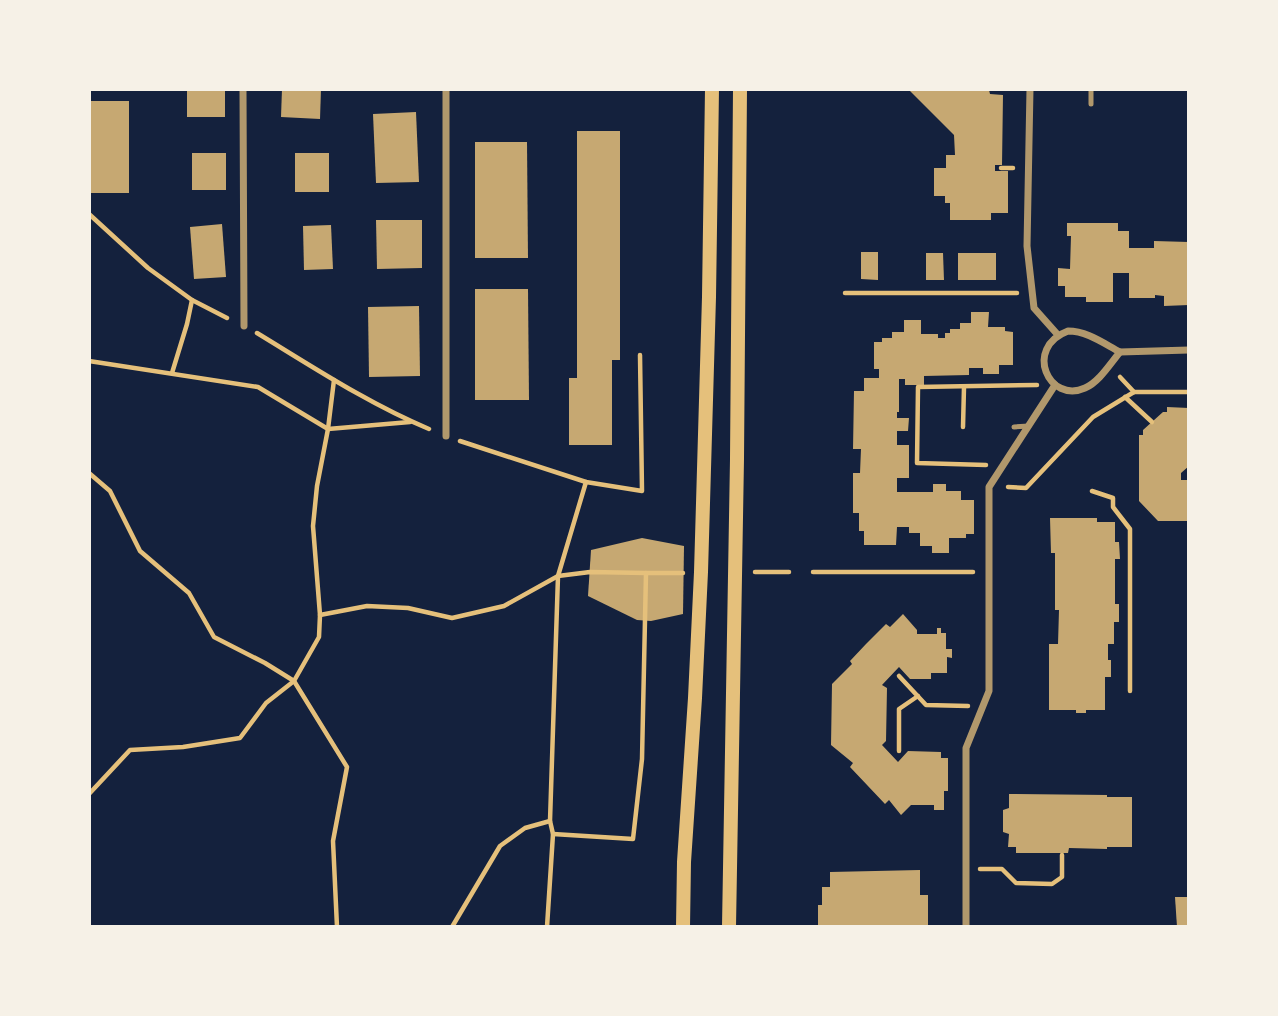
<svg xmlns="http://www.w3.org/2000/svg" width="1278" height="1016" font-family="Manrope,sans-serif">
  <rect width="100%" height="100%" fill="#14213d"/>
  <g fill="#c6a872">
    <rect x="187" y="89" width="38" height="28"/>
    <path d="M282,89h39l-1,30 -39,-2z"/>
    <path d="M908,89l81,1 1,4 13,1 -1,70h-7v6h13v42h-17v7h-41v-17h-5v-7h-11v-28h12v-13h9l-1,-20z"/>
    <rect x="89" y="101" width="40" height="92"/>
    <path d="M416,112l3,70 -43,1 -3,-69z"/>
    <path d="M577,131h43v229h-8v85h-43v-67h8z"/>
    <path d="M475,142h52l1,116h-53z"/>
    <rect x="192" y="153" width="34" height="37"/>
    <rect x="295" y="153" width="34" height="39"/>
    <path d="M376,220h46v48l-45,1z"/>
    <path d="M1067,223h51v8h11v17h25v-7l35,1v63l-25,1v-10l-9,-1v3h-26v-25h-16v29h-27v-5h-21v-11h-7v-18l12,1 1,-33h-4z"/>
    <path d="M222,224l4,53 -32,2 -4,-52z"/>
    <path d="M331,225l2,44 -29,1 -1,-44z"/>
    <path d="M861,252h17v28l-17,-1z"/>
    <path d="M926,253h17l1,27h-18z"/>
    <rect x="958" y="253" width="38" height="27"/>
    <path d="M475,289h53l1,111h-54z"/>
    <path d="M419,306l1,70 -51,1 -1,-70z"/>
    <path d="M971,312h18l-1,15h17v4l8,1v33h-14v9h-16v-6h-14v7l-45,1v9h-19v-6h-6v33h-2v6h12l-1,13h-11v14h12v33h-12v14h36v-8h13v7h15v9h13v34h-8v4h-17v15h-17v-7h-12v-13h-11v-6h-12l-1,18h-32v-14h-5v-18h-6v-40h7l1,-24h-8l1,-58h10v-13h15v-9h-5v-27h8v-4h10v-6h12v-12h17v14h17v4h7v-5h5v-4h10v-6h11z"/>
    <path d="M1167,407l22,1v58l-8,7v7h8v41h-31l-19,-20v-66h4v-5l20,-18h4z"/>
    <path d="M1050,518h47v4h18v20h4l1,17h-5v45h4v18h-5v22h-6v16h3v17h-6v33h-19v3h-10v-3h-27v-66h9l1,-34h-4v-57h-4z"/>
    <path d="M642,538l42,8 -1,68 -32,7 -14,-1 -49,-24 3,-46z"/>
    <path d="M903,614l14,16v4h20v-6h4v5h5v16h6v9l-5,-1v16h-16v6h-21l-11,-12 -17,18 5,3 -1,53 -4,4 16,17 10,-11 33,1v6h7v33h-4v19h-10v-5h-23l-10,10 -12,-15 -4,4 -35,-37 3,-4 -22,-18 1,-61 20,-20 -2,-3 16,-17 20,-20 4,3z"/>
    <path d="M1009,794l98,1v2h25v50h-25v2l-38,-1 -1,5h-52v-6h-8l1,-13 -6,-2v-22l6,-2z"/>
    <path d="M920,870v25h8v32h-110v-22h4v-18h8v-15z"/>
    <path d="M1175,897h14v30h-12z"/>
  </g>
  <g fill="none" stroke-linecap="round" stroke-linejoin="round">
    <g stroke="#e5c07b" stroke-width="4.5">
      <path d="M1001,168h12"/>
      <path d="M89,214l59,54 44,32 35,18"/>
      <path d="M845,293h172"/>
      <path d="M257,333c56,34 112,71 172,96"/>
      <path d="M89,361l169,26 70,42 82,-7"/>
      <path d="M172,373l15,-49 5,-24"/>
      <path d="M1120,377l14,15"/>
      <path d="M334,380l-6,49 -11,57 -4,40 7,89 -1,22 -25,44 53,86 -14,74 4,86"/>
      <path d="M1125,397l27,25"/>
      <path d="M963,427l1,-40"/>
      <path d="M460,441l126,41 56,9 -2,-136"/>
      <path d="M986,465l-69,-2 1,-76 119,-2"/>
      <path d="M89,473l21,18 30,60 49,42 25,44 51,26 29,18 -28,22 -26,35 -57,9 -53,3 -41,44"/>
      <path d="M1008,487l18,1 67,-71 41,-25h55"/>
      <path d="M1092,491l21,7v9l17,22v162"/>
      <path d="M755,572h34"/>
      <path d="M813,572h160"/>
      <path d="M320,615l47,-9 41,2 44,10 52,-12 54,-30 32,-4 56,1"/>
      <path d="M899,676l27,29 42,1"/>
      <path d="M899,751v-42l19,-13"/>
      <path d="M553,834l80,5 9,-80 4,-186h37"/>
      <path d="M980,869h22l14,14 36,1 10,-7v-22"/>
      <path d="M452,927l48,-81 25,-18 25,-7"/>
      <path d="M547,927l6,-93 -3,-13 8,-245 28,-94"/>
    </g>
    <g stroke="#b1986c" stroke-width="5">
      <path d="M1091,89v15"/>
      <path d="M1014,427l15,-1"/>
    </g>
    <g stroke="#b1986c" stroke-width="7">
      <path d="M243,89l1,237"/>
      <path d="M446,89v347"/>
      <path d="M1030,89l-3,157 7,62 24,27"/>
      <path d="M1068,331c19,0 35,12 52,21 -10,12 -21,30 -35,36 -36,16 -62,-40 -17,-57z"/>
      <path d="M1120,352l69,-2"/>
      <path d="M966,927v-179l23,-57v-204l66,-102"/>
    </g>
    <g stroke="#e5c07b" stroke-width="14">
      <path d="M683,927l1,-65 11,-164 6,-126 8,-275 3,-208"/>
      <path d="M729,927l8,-468 3,-370"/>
    </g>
  </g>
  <rect width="1278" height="1016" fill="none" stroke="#f6f1e7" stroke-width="182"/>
</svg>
